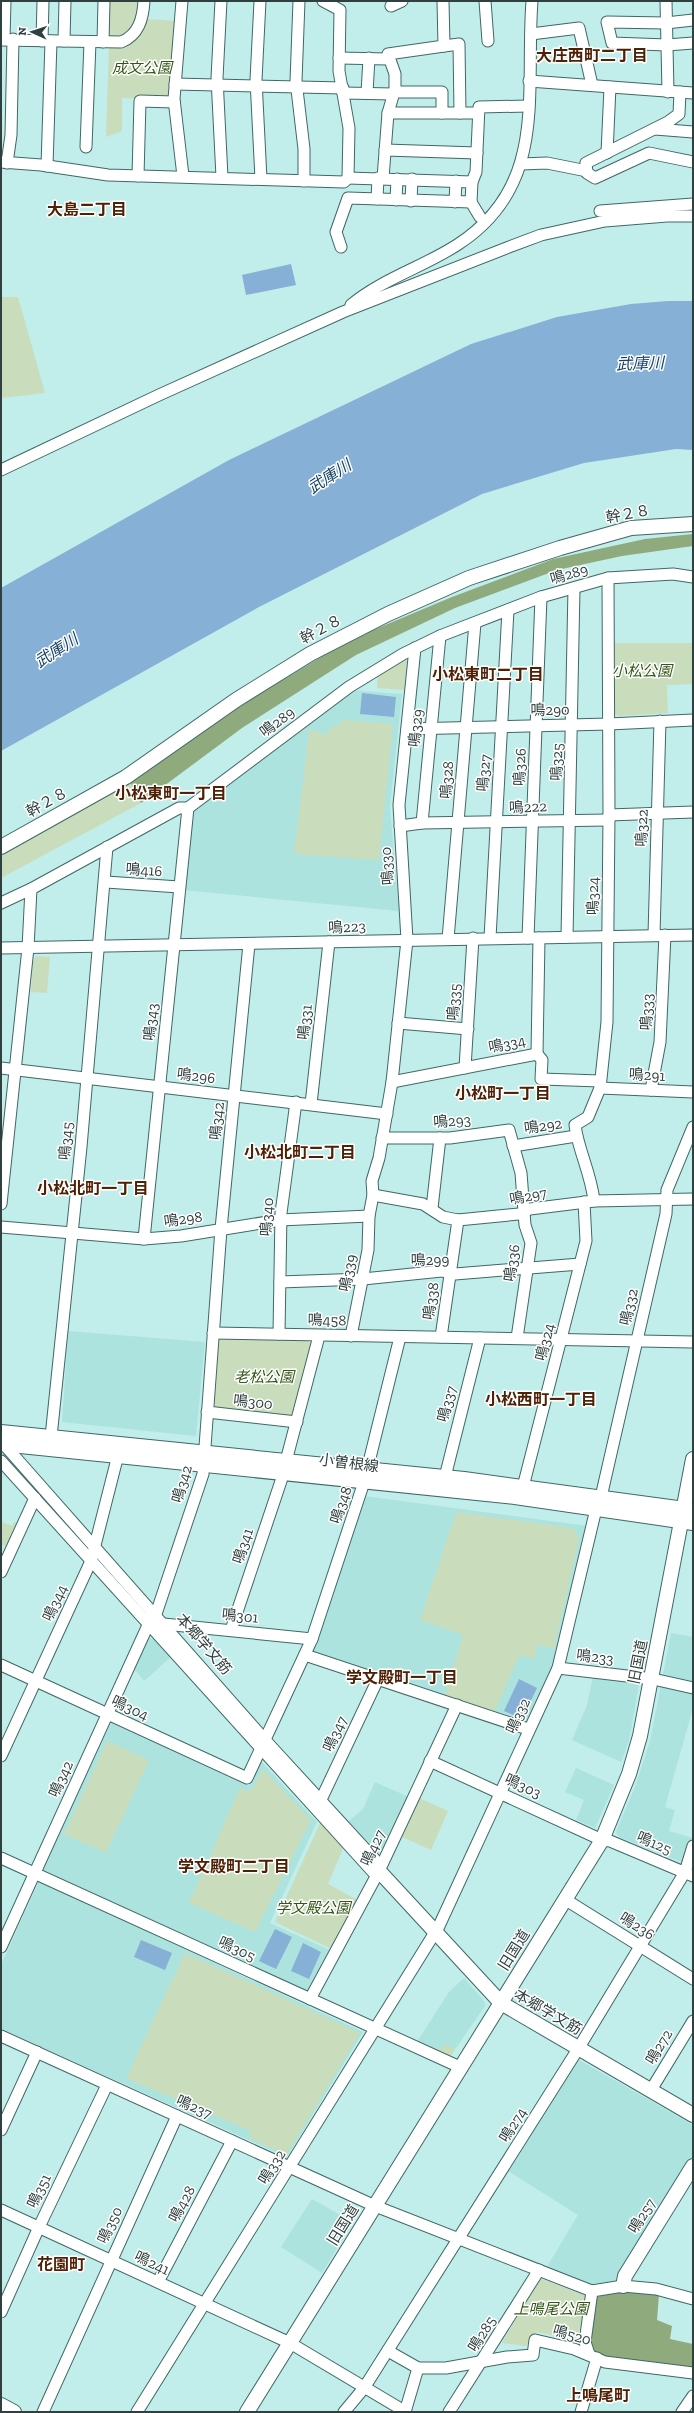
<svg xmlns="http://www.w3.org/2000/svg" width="694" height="2413" font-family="'Zilla Slab','Noto Sans JP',serif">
  <rect width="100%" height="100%" fill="#c1edea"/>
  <g fill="#ade3df">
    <path d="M351,690l51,4 -12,113 9,104 -216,-21 7,-77 160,-120z"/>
    <path d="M68,1331l137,11 -9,94 -134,-14z"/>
    <path d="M364,1496l224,30 -34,141 -27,59 -218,-73z"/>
    <path d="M671,1633l22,4v71l-28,99 10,3 -6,21 24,7 -9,25 -65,-26 -3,-5 19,-45 15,-46z"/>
    <path d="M156,1637l17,18 -29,26 -10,-12 14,-30z"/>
    <path d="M593,1676l44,6 2,3 -10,56 -8,21 -49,-22 15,-35z"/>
    <path d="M111,1723l138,63 12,-25 56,61 -47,101 62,28 -24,41 -266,-123z"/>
    <path d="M576,1768l38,17 -19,43 -19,-8 8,-20 -19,-8z"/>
    <path d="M375,1782l34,15 -25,54h-7l-28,-30 14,-12z"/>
    <path d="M39,1881l324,151 -76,125 -286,-128v-64z"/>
    <path d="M464,1978l20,23 1,5 -36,52 -32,-16 32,-50z"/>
    <path d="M579,2060l114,65v32l-78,126 -24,1 -42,-15 -1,-4 30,-50 -70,-44 67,-110z"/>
    <path d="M312,2199l41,23 -31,51 -41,-26z"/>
  </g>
  <g fill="#c9ddbc">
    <path d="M107,1h33l-2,18 -14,19h-16z"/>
    <path d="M145,19l32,2 -7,78 -48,-1v33l-16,6 3,-91z"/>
    <path d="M1,297h17l27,96 -44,5z"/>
    <path d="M614,643h79v41l-26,1 1,28 -50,3 -3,-2z"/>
    <path d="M403,658l4,3 -3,29 -27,-2 1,-15z"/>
    <path d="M343,720l50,4 -14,136 -85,-6 15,-123 3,-2 3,4 4,-2 4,4z"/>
    <path d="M130,782l11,21 -140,75v-27z"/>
    <path d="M36,956l14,1 -3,36 -16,-1 2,-30z"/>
    <path d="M221,1338l86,3 5,3 -19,74 -79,-8 4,-70z"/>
    <path d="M456,1512l117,16 6,11 -25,110 -16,-5 -4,15 -15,-4 -26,61 -49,-18 19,-63 -43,-15z"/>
    <path d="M2,1522l10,4 2,-4 5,2 -11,23 -7,-3z"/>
    <path d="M107,1741l42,19 -43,93 -42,-19z"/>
    <path d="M263,1769l48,51 -56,112 -66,-29 51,-115 10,4z"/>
    <path d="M419,1798l29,13 -17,39 -29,-13z"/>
    <path d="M321,1821l23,25 -16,38 33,18 -27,48 -59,-28z"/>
    <path d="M185,1953l175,80 -74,122 -37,-17 2,-7 -125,-53z"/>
    <path d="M445,2044l10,5 -6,9 -17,-8 2,-3 7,3z"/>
    <path d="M542,2279l45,17 -10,44 -41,-8 -10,14 -24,-3 36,-62z"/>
  </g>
  <g fill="#8fab7d">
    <path d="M693,534v12l-71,10 -65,14 -102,38 -99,47 -114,73 -101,75 -11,-21 104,-72 113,-69 105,-44 101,-38 92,-20z"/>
    <path d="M625,2290l34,4 -2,26 15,6 -2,13 23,5v25l-87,-11 -14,-7 -3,-8 8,-46z"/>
  </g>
  <g fill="#87b0d7">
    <path d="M291,264l5,21 -50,10 -4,-20z"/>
    <path d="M668,301h25v149l-17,-1 -92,14 -102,31 -223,113 -258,144v-163l228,-128 242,-116 86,-27 74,-13z"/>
    <path d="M362,693l34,4 -2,20 -34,-3z"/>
    <path d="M519,1679l18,9 -15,31 -18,-8z"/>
    <path d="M275,1929l17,8 -16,32 -17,-8z"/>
    <path d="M141,1940l31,13 -7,17 -31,-13z"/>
    <path d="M303,1943l18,9 -12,27 -18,-8z"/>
  </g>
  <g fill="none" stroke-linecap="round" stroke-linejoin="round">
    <path stroke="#87b0d7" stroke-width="17" d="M9,1460l120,134"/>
    <defs>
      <g id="minor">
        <path d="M182,1l-8,98 9,77"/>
        <path d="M221,1l-4,77 5,99"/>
        <path d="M260,1l-4,79 5,99"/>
        <path d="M299,1l-3,80 8,68v32"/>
        <path d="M485,1l3,40"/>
        <path d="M666,1l2,91"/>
        <path d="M391,6l11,-5"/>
        <path d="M693,20l-27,3 -59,-1 5,21 55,2 26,-2"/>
        <path d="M531,34l48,-6 13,57"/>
        <path d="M4,39l1,-38"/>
        <path d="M1,40l120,2c18,-7 22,-24 23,-41"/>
        <path d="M42,41l1,-40"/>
        <path d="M64,41l1,-40"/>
        <path d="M103,42l1,-41"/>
        <path d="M444,46l15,-2 1,69"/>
        <path d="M339,58l49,1"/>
        <path d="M529,81l164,12"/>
        <path d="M175,84l168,4"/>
        <path d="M394,92h48v21"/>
        <path d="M680,92l-1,22 -11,8 -82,41 1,10 8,5 54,-25 44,9"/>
        <path d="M343,93l50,1"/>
        <path d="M367,93l2,-35"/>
        <path d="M388,113h90"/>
        <path d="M655,129l38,3"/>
        <path d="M86,147l4,-105"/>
        <path d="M385,150l92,3"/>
        <path d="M607,153l3,-66"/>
        <path d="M1,162l40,3 67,10 236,7 4,-4 1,-50 -10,-57 1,-61 -17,-9"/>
        <path d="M7,163l4,-28 2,-96"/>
        <path d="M521,164l26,-1 40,8"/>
        <path d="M47,166l4,-125"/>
        <path d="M138,176l2,-75 34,1"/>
        <path d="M348,178l124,4"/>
        <path d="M383,178l5,-65 7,-24v-15l-7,-20 56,-8 -1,-45"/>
        <path d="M377,199l1,-21"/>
        <path d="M396,200l1,-21"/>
        <path d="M411,201l1,-22"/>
        <path d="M455,202l1,-21"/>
        <path d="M471,202l9,15"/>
        <path d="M600,211l93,-7"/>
        <path d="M341,247l-5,-15 12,-34 123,4 1,-20 4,-10 3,-65 49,-1"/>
        <path d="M351,305c31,-26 72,-38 106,-60 92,-59 68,-151 75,-244"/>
        <path d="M1,470l158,-75 184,-83 166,-65 32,-12 64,-14 62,-5h26"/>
        <path d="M407,729l202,-5 84,-4"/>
        <path d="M609,815l84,-3"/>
        <path d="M422,823l18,-187"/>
        <path d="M400,826l22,-3 187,-3"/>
        <path d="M106,882l73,5"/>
        <path d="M1,903l30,-14"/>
        <path d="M654,935l6,-214"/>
        <path d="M567,937l7,-349"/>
        <path d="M490,938l18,-328"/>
        <path d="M528,938l13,-341"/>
        <path d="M448,939l27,-316"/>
        <path d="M1,948l692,-13"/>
        <path d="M398,1023l70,6"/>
        <path d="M537,1054l2,-116"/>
        <path d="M537,1054l5,6 -1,19 59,2"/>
        <path d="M1,1068l386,46"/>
        <path d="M465,1068l8,-130"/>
        <path d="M392,1082l145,-28"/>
        <path d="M600,1088l93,4"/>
        <path d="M651,1090l9,-48 5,-107"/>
        <path d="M311,1104l18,-162"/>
        <path d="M382,1138h68l59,-8 12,43 4,52 6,18 -14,95"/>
        <path d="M513,1146l63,-10"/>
        <path d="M373,1195l50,9 20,13 15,3 61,-6 11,-5 64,-8 99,-2"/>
        <path d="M594,1201c-3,-28 -16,-51 -19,-76l13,-8 12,-29 7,-66 2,-207 -1,-237"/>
        <path d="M1,1204l27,-256 3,-59 148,-81h9l161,-121 54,-33 37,-18 101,-39 67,-19 65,-4 20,3"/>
        <path d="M432,1208l8,-70"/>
        <path d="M1,1227l143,12 37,-3 99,-16 89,-4"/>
        <path d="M144,1239l44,-431"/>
        <path d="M280,1282l83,-3 79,-8 13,3 125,-10"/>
        <path d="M213,1333l480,9"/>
        <path d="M279,1334l2,-121 15,-111"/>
        <path d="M351,1336l17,-86 1,-34 4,-21 -1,-14 7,-23 13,-76 15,-142 -8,-135 16,-157"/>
        <path d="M441,1337l17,-117"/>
        <path d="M207,1412l90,10"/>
        <path d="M51,1437l30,-290 26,-300"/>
        <path d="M1,1441l264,299 113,123 1,8"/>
        <path d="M1,1461l372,411 6,-1"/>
        <path d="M286,1461l33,-125"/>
        <path d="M445,1477l35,-139"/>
        <path d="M523,1487l63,-246 -2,-39"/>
        <path d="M601,1497l65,-283 1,-24 26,-63"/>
        <path d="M1,1572l34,-74"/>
        <path d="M164,1624l148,15"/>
        <path d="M231,1630l53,-158"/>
        <path d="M305,1655l223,74"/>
        <path d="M1,1665l246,113 65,-139 52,-157 36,-145"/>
        <path d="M558,1668l95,11 40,9"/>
        <path d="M1,1756l90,-195 27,-106"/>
        <path d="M430,1761l172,79 8,1 83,35"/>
        <path d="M318,1806l60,-127"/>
        <path d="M1,1858l461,210"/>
        <path d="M566,1900l127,79"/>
        <path d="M1,1947l148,-324 7,-9 47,-140 18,-245 28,-285"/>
        <path d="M310,1999l69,-128 78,-166"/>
        <path d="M1,2036l374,170 217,85 31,-5 33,3 37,10"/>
        <path d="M651,2090l42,-69"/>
        <path d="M1,2130l36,-78"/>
        <path d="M1,2210l289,133 116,69"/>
        <path d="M158,2282l74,-141"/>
        <path d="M1,2312l38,-85 68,-142"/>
        <path d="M388,2351l30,17h28l61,-11 26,-2 2,-15 39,9 31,13 88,11"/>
        <path d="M589,2354l-4,-12 7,-51"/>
        <path d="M43,2412l134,-296"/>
        <path d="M137,2412l302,-486 119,-258 38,-159"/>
        <path d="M344,2412l20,-24 214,-339 107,-177 8,-26"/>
        <path d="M405,2412l13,-44"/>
        <path d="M449,2412l90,-142"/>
        <path d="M581,2412l16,-54"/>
        <path d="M682,2412l11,-16"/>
      </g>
      <g id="tertiary">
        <path d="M1,847l125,-70 110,-77 74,-46 78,-40 81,-36 91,-30 71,-20 62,-4"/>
        <path d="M1,1432l463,47 228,31"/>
        <path d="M1,1444l514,53 178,26"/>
        <path d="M379,1871l122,132 192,112"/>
        <path d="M623,2286l2,-10 68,-110"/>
        <path d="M1,2405l13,7"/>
        <path d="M247,2412l355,-572 27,-66 11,-38 53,-277"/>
      </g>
    </defs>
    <use href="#minor" stroke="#3f6865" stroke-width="13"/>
    <use href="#tertiary" stroke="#3f6865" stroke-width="16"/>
    <use href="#minor" stroke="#fff" stroke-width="11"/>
    <use href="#tertiary" stroke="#fff" stroke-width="14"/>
  </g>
  <g text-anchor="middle" stroke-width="3" stroke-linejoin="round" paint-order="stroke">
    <g font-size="15" font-style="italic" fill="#345715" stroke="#fff">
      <text x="142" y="73">成文公園</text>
      <text x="642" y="676">小松公園</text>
      <text x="264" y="1382">老松公園</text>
      <text x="313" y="1913">学文殿公園</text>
      <text x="551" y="2314">上鳴尾公園</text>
    </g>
    <g font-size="15" fill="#2f403f" stroke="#fff">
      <text transform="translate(628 514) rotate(-10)" y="5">幹２８</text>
      <text transform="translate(569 574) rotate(-16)" y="5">鳴289</text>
      <text transform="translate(321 629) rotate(-28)" y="5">幹２８</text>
      <text transform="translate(550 710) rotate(-1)" y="5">鳴290</text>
      <text transform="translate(277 722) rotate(-37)" y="5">鳴289</text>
      <text transform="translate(416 728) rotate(-84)" y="5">鳴329</text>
      <text transform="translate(557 762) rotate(-88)" y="5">鳴325</text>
      <text transform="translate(520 767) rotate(-88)" y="5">鳴326</text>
      <text transform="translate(484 773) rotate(-85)" y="5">鳴327</text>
      <text transform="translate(447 780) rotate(-86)" y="5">鳴328</text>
      <text transform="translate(47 802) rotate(-29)" y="5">幹２８</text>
      <text transform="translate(528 807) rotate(-2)" y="5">鳴222</text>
      <text transform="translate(642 828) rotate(-88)" y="5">鳴322</text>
      <text transform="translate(387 866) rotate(-94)" y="5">鳴330</text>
      <text transform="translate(144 870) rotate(4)" y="5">鳴416</text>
      <text transform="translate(593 896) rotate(-89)" y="5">鳴324</text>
      <text transform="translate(347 927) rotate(-2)" y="5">鳴223</text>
      <text transform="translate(454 1002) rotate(-86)" y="5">鳴335</text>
      <text transform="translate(647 1012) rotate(-87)" y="5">鳴333</text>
      <text transform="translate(151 1022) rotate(-84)" y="5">鳴343</text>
      <text transform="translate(305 1022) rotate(-84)" y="5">鳴331</text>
      <text transform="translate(507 1044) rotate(-11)" y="5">鳴334</text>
      <text transform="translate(647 1075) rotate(3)" y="5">鳴291</text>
      <text transform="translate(196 1076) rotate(7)" y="5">鳴296</text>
      <text transform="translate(217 1121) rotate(-84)" y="5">鳴342</text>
      <text transform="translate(452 1121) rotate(-4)" y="5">鳴293</text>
      <text transform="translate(543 1126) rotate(-8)" y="5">鳴292</text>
      <text transform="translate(66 1141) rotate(-85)" y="5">鳴345</text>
      <text transform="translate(528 1196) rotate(-11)" y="5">鳴297</text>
      <text transform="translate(267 1217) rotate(-86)" y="5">鳴340</text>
      <text transform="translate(183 1219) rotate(-8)" y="5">鳴298</text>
      <text transform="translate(430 1260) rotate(-1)" y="5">鳴299</text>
      <text transform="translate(512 1263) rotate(-82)" y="5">鳴336</text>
      <text transform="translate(348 1273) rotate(-79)" y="5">鳴339</text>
      <text transform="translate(431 1301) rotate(-82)" y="5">鳴338</text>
      <text transform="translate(629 1307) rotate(-77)" y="5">鳴332</text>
      <text transform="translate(327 1320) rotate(1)" y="5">鳴458</text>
      <text transform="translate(545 1342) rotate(-76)" y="5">鳴324</text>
      <text transform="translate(253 1402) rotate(6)" y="5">鳴300</text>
      <text transform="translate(447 1404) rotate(-75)" y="5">鳴337</text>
      <text transform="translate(349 1463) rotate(7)" y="5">小曽根線</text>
      <text transform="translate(182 1484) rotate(-74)" y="5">鳴342</text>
      <text transform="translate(341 1505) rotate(-72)" y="5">鳴348</text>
      <text transform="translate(243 1546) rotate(-72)" y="5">鳴341</text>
      <text transform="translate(55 1603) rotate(-65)" y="5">鳴344</text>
      <text transform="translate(240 1616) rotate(6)" y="5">鳴301</text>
      <text transform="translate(204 1644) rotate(49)" y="5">本郷学文筋</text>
      <text transform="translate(595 1657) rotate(7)" y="5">鳴233</text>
      <text transform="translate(638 1662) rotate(-79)" y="5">旧国道</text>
      <text transform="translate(130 1708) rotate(25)" y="5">鳴304</text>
      <text transform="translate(518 1716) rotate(-65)" y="5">鳴332</text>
      <text transform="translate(335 1734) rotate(-65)" y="5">鳴347</text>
      <text transform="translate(61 1779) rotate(-66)" y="5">鳴342</text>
      <text transform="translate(523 1786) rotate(25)" y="5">鳴303</text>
      <text transform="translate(654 1843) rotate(23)" y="5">鳴125</text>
      <text transform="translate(373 1848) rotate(-65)" y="5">鳴427</text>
      <text transform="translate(637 1926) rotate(32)" y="5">鳴236</text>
      <text transform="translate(237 1949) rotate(25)" y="5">鳴305</text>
      <text transform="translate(514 1950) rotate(-58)" y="5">旧国道</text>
      <text transform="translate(548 2012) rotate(30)" y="5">本郷学文筋</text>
      <text transform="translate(659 2047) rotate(-59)" y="5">鳴272</text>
      <text transform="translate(194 2107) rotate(24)" y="5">鳴237</text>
      <text transform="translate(513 2125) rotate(-58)" y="5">鳴274</text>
      <text transform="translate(272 2167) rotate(-58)" y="5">鳴332</text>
      <text transform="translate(39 2191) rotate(-64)" y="5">鳴351</text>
      <text transform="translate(182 2204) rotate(-62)" y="5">鳴428</text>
      <text transform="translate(642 2216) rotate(-58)" y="5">鳴257</text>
      <text transform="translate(110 2225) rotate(-65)" y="5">鳴350</text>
      <text transform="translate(343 2225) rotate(-58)" y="5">旧国道</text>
      <text transform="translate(152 2263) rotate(25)" y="5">鳴241</text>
      <text transform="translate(482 2334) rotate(-58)" y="5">鳴285</text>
      <text transform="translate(572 2335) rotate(16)" y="5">鳴520</text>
    </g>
    <g font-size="16" font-weight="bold" fill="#4f2004" stroke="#fff">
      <text x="592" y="61">大庄西町二丁目</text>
      <text x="87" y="215">大島二丁目</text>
      <text x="488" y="680">小松東町二丁目</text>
      <text x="171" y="799">小松東町一丁目</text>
      <text x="503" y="1099">小松町一丁目</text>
      <text x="300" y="1158">小松北町二丁目</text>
      <text x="93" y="1194">小松北町一丁目</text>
      <text x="541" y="1405">小松西町一丁目</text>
      <text x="402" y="1683">学文殿町一丁目</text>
      <text x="234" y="1872">学文殿町二丁目</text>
      <text x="61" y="2270">花園町</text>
      <text x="598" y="2401">上鳴尾町</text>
    </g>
    <g font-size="16" font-style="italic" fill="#144166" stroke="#fff">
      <text transform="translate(640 363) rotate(-2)" y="6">武庫川</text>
      <text transform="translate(329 476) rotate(-33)" y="6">武庫川</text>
      <text transform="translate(56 650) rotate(-33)" y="6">武庫川</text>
    </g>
  </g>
  <rect width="694" height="2413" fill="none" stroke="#2f403f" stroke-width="4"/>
  <g transform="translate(32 32) rotate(273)" stroke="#ffffff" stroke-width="3" paint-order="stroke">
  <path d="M0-3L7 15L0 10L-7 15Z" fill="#2f403f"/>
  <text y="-6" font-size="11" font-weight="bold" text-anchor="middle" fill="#2f403f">N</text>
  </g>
</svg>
